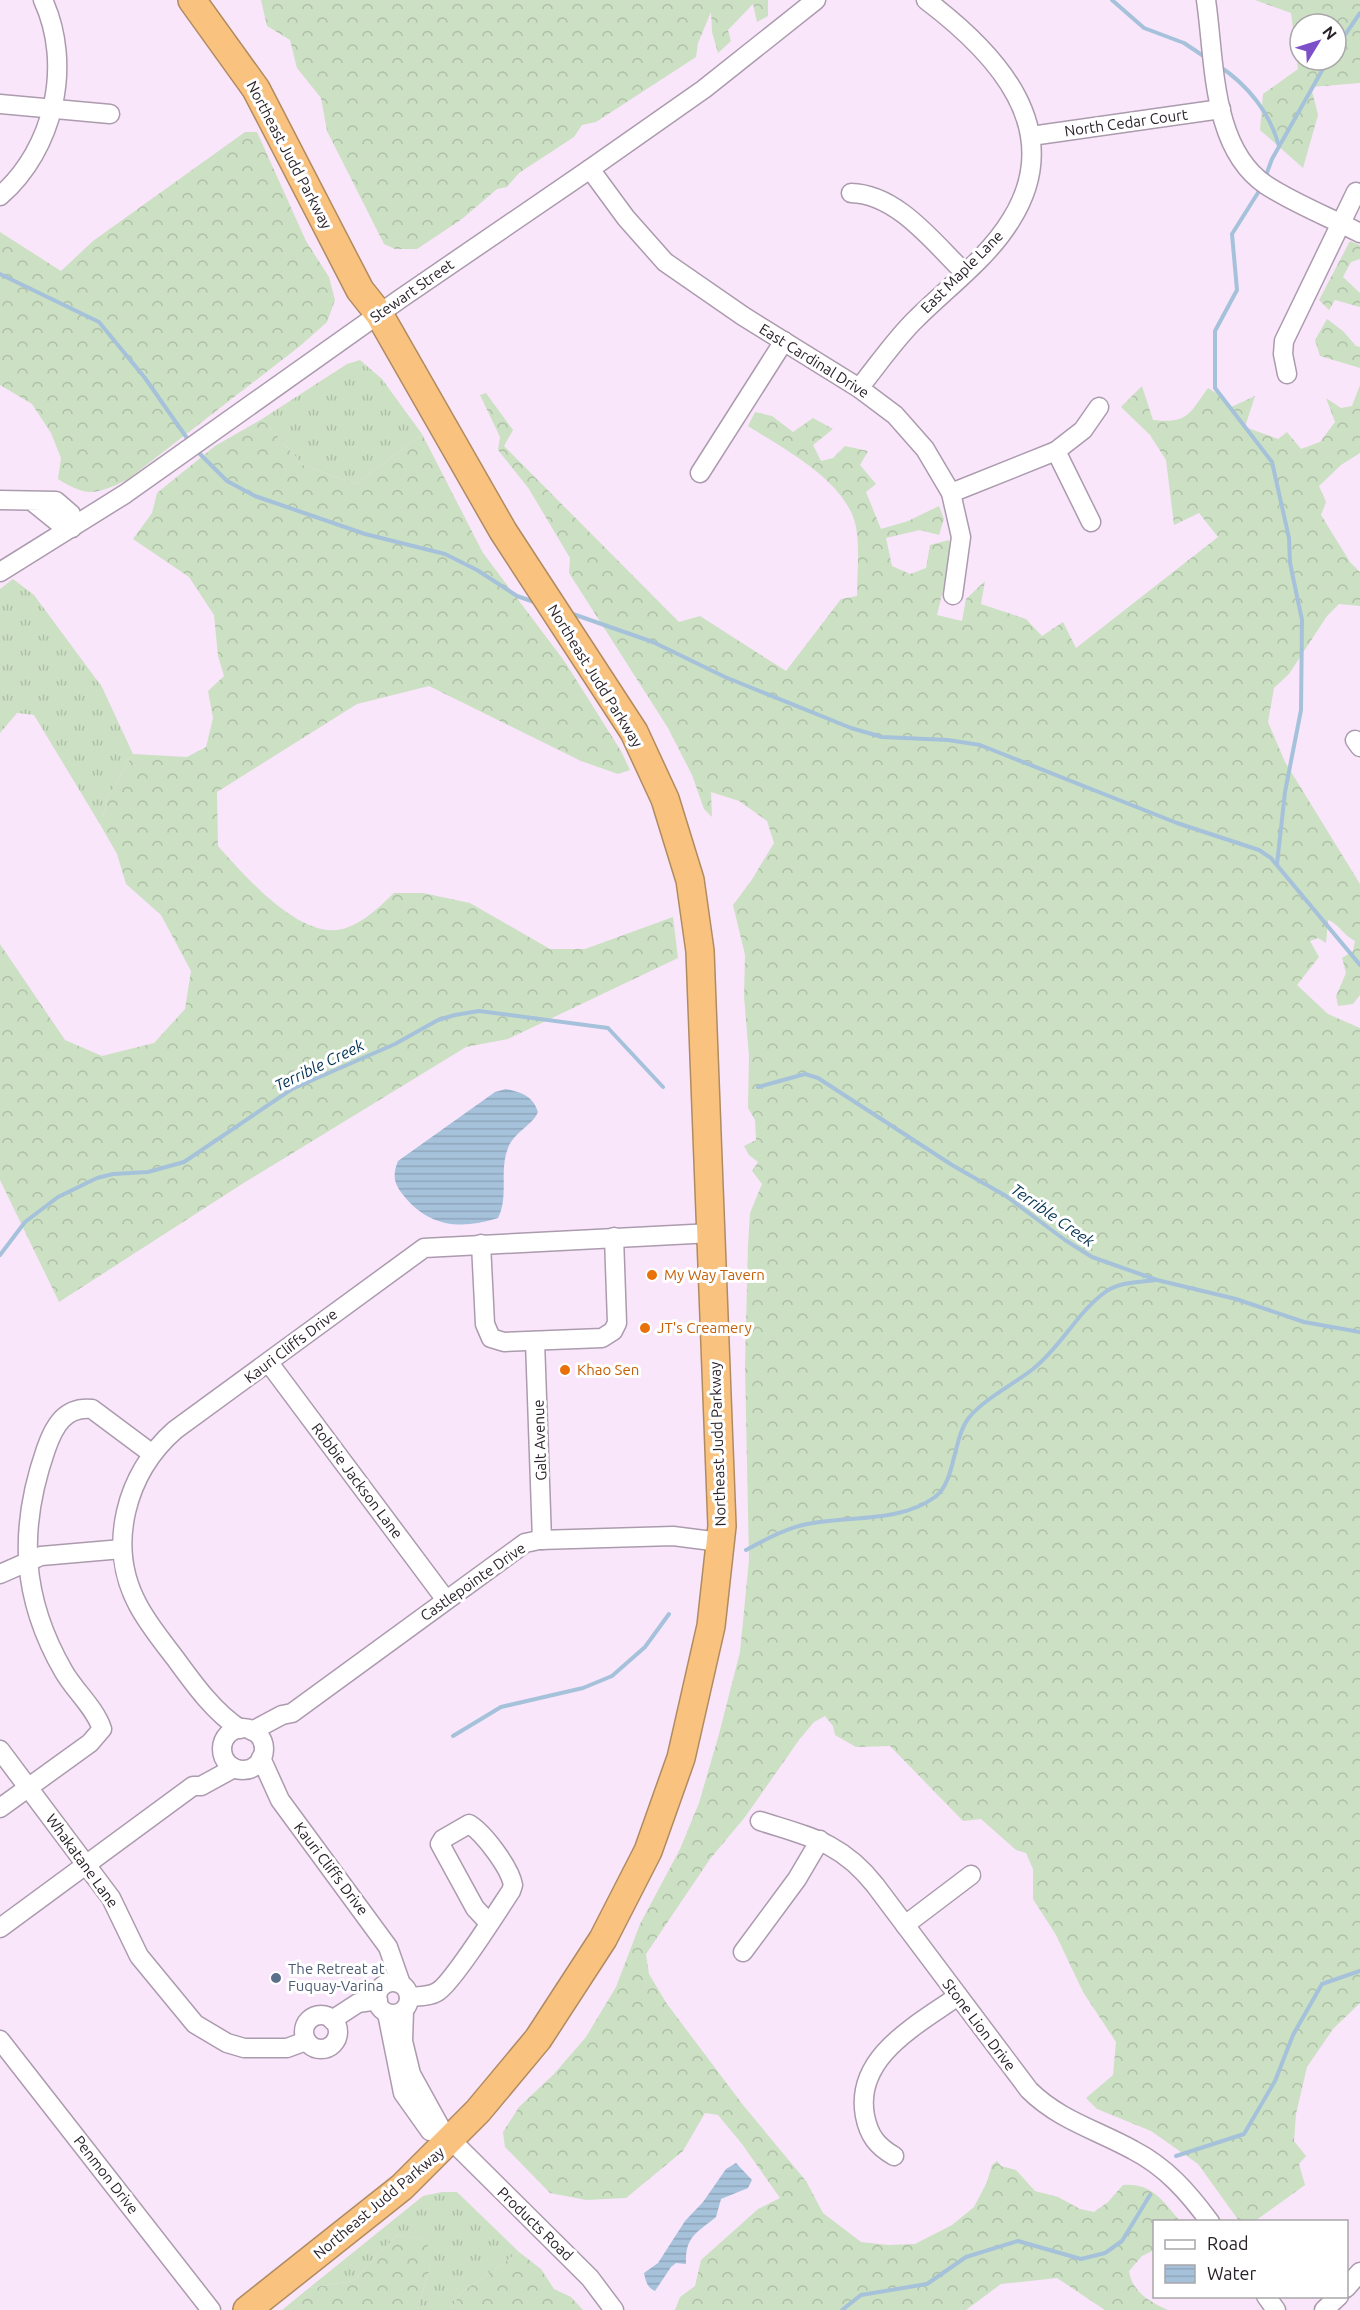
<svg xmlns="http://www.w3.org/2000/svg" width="1360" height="2310" font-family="Ubuntu,sans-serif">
  <defs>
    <pattern id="grass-tufts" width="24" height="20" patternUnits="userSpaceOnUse" patternTransform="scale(1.5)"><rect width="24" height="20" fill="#cce0c3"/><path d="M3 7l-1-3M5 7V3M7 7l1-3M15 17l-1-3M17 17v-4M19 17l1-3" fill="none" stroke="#afc0a8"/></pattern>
    <pattern id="forest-crowns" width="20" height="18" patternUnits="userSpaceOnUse" patternTransform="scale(1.5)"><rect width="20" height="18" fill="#cce0c3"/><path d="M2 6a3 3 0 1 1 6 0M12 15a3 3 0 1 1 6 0" fill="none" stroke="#afc0a8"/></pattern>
    <pattern id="water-rules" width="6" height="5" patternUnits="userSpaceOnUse" patternTransform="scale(1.5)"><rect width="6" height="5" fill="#a6c2db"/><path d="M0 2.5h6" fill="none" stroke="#8fa6bc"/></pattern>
  </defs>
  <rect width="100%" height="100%" fill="#f9e6fb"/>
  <g fill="url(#grass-tufts)">
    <path d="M360,360l22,19 40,55 -66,50 -53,-19 -41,-46 85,-55z"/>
    <path d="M13,579l21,16 68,92 31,67 -26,45 -6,27 -67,-111 -17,-2 -17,20v-144z"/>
    <path d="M442,2192h15l62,60 -58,41 -11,17h-33l13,-42 -4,-29 -29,-4 -44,46 -44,7 114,-92z"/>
  </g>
  <g fill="url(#forest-crowns)" fill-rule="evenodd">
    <path d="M261,0h507v16l-11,6 -4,-18 -25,26 3,11 -13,12 -6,-21 -1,-20 -13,31 -2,14 -100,65 -14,3 -8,12 -55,36 -12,14 -10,2 -35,30 -45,30h-22l-11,-5 -57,-113 -6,-33 -24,-30 -7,-28 -23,-14z"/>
    <path d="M1255,0h105v83l-49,4 7,28 -15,53 -43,-38 3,-36 35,-25 -7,-56zM1300,24h36v36h-36z"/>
    <path d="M245,132h12l49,109 23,36 6,23 -8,22 -27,24 -173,134c-31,14 -39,18 -69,-1l3,-21 -10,-25 -19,-29 -32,-19v-153l61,39 32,-30z"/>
    <path d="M1350,241l10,4v14l-9,3 -8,15 17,16v14l-25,-7 -6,10 -10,-10z"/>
    <path d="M1327,319l16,12 13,15 4,1v21l-40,-12 -5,-16z"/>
    <path d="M1360,385v68l-19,12 -22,21 7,16 -5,13 29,47 10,10v34l-21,-2 -12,12 -38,58 -15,14 -6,34 17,40 75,122v111l-7,9 -15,2 -2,-10 10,-23 -4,-15 11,-7 2,-10c-12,-6 -15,-16 -27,-21l-2,23 -8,-5 -8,3 9,16 -22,28 31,29 32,14v975l-27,26 -26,38 -11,47 -2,27 12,15 -7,8 6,21 -50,36h-16l-41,-57 -47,-33 -54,-22 -11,-11 27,-23 3,-33 -33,-50 -27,-57 -23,-36v-30l-7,-16 -10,-3 -35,-31 -18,2 -73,-75 -34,1 -21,-12 -2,-9 -8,-10 -11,6 -15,18 -54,77 -35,42 -64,95 3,20 18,30 76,101 63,76 17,32 38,29 27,3 27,-1 37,-19 22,-18 13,-25 5,-17 5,-4 4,5 15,4 19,21 23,6 22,12 14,3 14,-10 15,-17c29,-2 39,15 57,36l-26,1v28l-12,6 -13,15c3,21 21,31 39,39h-63l-48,-32 -56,6 -35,26h-291l5,-13 15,-11 6,-26 57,-51 22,-11 -38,-54 -24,-29 -13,-2 -22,38 -57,47 -40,2 -36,-7 -45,-46 -2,-15 16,-25 35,-33 32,-37 30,-50 24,-63 40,-75 19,-46 20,-69 21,-82 9,-92 -4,-194 3,-121 2,-32 12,-29 -10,-13 6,-9 -9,-7 -5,-9 12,-6 -1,-20 -7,-12 1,-52 -5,-60 1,-41 -12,-50 18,-24 23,-38 -7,-22 -28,-20 -28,-9 1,25 -8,-8 -12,-34 -24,-47 -99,-155 1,-15 -41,-69 -31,-39 2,-13 -20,-42 6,-2 27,37 -9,16 175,176 21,-6 86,55 55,-72 16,-3c0,-22 3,-47 -1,-69 -9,-46 -72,-78 -108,-101l7,-14 17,4 21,16 20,-14 20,11 -20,16 8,16 12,-3 12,-12 23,5 -8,14 16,19 -10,8 15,37 27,-8 31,-15 5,13 -5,16 -19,-5 -34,8 6,28 18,8 16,-6 4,-23 19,-5 2,17 -14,58 25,6 4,-22 19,-18 -4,23 45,15 16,17 21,-14 13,26 142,-111 -19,-24 -25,12 -8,-65 -16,-25 -29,-28 21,-21 11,34c35,4 36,-6 55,-32l13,8 8,12 26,-12 -10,31 33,12 9,-7 14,17 19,-7 15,-20 -9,-24 15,10 11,-2z"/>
    <path d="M262,419l41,46 53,19 66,-50 61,119 82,109 56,89 9,19 -12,4 -37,-13 -152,-75 -72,18 -140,88 1,54c25,28 77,88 118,84 23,-2 43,-23 58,-37h29l47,10 80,46h35l88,-32 5,41 -170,81 -42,8 -224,137 -183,118 -59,-122v-236l65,96 37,16 52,-13 31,-34 6,-38 -30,-56 -35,-31 -9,-30 -16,-28 6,-27 26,-45 54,3 19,-10 7,-29 -5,-27 16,-15 -6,-20 -4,-41 -25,-38 -56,-38 19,-26 5,-20 58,-47z"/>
    <path d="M397,2235l30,4 3,29 -13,42h-135l27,-22 44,-7z"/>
    <path d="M519,2252l22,17 13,20 17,8 12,13h-133l11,-17z"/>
  </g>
  <g fill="url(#water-rules)">
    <path d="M506,1089c16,3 27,7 32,23 -6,14 -24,20 -30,36 -9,23 1,48 -10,70 -37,12 -69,9 -94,-22 -10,-12 -12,-20 -6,-35l97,-69z"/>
    <path d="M736,2163l16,17 -4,8 -27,11 -5,18c-19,16 -31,19 -30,47l-10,-1 -5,4 -16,24c-8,-4 -9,-9 -11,-18l14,-10 27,-42 18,-19 23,-33z"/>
  </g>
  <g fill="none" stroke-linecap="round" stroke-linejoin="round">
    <g stroke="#a6c2db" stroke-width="4">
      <path d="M1112,0l32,28 40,15 21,14"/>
      <path d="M1336,48l24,-35"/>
      <path d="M1219,66c29,19 51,47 60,80"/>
      <path d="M1265,178l7,-19 56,-99"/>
      <path d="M1261,188l-29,46 5,56 -22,41v57l57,74 17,76 1,25 12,57 -1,90 -16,82 -8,72"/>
      <path d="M0,274l99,48 46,56 44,63"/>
      <path d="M196,450l31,31 28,15 110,38 80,20 32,16 40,26 20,7"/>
      <path d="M570,613l83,29 72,35 126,51 31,9 66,3 32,5 197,78 82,27 12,8 89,107"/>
      <path d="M758,1087l47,-13 13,4 134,87 54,31 59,44 27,17 65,23 79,19 68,23 56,10"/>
      <path d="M0,1255l25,-33 33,-25 39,-19 16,-4 35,-2 36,-10 108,-73 103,-45 43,-24 17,-5 24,-4 129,17 55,59"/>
      <path d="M746,1550c20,-11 44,-24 67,-27 40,-7 88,-1 122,-26 20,-14 18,-58 33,-78 14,-19 46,-35 65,-50 28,-22 43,-55 71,-76 14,-11 35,-11 52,-13"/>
      <path d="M453,1736l48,-29 82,-19 29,-12 33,-29 24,-33"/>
      <path d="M1176,2156l68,-22 31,-53 18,-46 29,-51 38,-13"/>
      <path d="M842,2310l19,-15 66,-11 39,-27 52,-16 63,18 24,-6 17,-12 28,-46"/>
    </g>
    <defs>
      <g id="minor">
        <path d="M1206,0c9,61 5,148 60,185 29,19 63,32 94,48"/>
        <path d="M0,104l110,10"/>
        <path d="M1031,136l190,-27"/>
        <path d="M590,169l36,49 39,44 78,54 116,72 36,27 30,34 26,44 10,44 -8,58"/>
        <path d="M851,193c46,1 82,49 113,79"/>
        <path d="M0,196c54,-47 73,-131 43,-196"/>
        <path d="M1287,374l-4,-20 1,-13 72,-149"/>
        <path d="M859,388c19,-23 36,-49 58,-70 31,-31 71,-60 94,-98 57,-91 -15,-167 -85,-220"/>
        <path d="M1056,451l35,71"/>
        <path d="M700,473l84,-132"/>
        <path d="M951,493l105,-42 27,-21 16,-23"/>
        <path d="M0,500l56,1 15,13 1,14 -13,-5 -26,-21"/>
        <path d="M0,572l125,-78 275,-195 190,-130 114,-80 112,-89"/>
        <path d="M1355,740l5,7"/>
        <path d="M481,1244l4,80 6,14 13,4 98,-4 11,-7 4,-8 -3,-86"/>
        <path d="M535,1341l7,199"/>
        <path d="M269,1363l177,237"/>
        <path d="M0,1574l41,-18 81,-7"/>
        <circle cx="243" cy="1749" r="21"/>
        <path d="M240,1729c-27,-18 -46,-45 -65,-71 -13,-17 -27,-34 -37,-53 -32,-59 -12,-132 37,-175l249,-182 288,-15"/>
        <path d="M252,1731l30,-16 10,-2 233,-170 14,-3 134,-4 47,6"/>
        <path d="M0,1750l111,148 28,58 56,68 32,19 17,5h43l19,-7"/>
        <path d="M261,1758l19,42 108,147 13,37"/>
        <path d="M0,1808l90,-65 12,-14c-7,-21 -27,-38 -38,-57 -43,-74 -46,-143 -18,-223 8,-23 19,-43 46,-40l59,44"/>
        <path d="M760,1821c50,16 81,21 115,64l154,205c30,30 68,40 104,60 33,17 55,42 77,72"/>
        <path d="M905,1925l66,-50"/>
        <path d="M0,1928l193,-142h8l33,-18"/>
        <path d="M743,1952l54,-73 23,-39"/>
        <circle cx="393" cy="1998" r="16"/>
        <path d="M409,1997c9,-1 20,0 28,-5 14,-7 62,-83 74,-101l2,-6c-3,-17 -29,-52 -44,-61l-26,15 -3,5 35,64 14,15"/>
        <path d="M404,2010l-1,31 8,33 32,58 147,146 24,32"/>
        <path d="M387,2013l16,80 27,38 13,1"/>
        <circle cx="321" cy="2032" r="17"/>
        <path d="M332,2020l26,-17 20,-3"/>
        <path d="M0,2040l211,270"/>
        <path d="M894,2156c-17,-10 -25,-20 -29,-40 -11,-59 52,-91 93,-120"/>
        <path d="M1346,2288l14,-16"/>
        <path d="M1266,2296l10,14"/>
        <path d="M1324,2310l15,-14"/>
      </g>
      <path id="highway" d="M192,0l64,89 104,201 19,24 124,217 131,201 31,67 25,81 10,71 22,575 -11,100 -30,132 -33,93 -45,88 -65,100 -60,72 -76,76 -155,123"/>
    </defs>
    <use href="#minor" stroke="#ac9bae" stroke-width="21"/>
    <use href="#highway" stroke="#b08b61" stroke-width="30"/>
    <use href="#minor" stroke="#fff" stroke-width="18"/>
    <use href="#highway" stroke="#f9c37f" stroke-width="27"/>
  </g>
  <g fill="#e8710a" stroke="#fff" stroke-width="2">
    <circle cx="652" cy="1275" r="6"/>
    <circle cx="645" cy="1328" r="6"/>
    <circle cx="565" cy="1370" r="6"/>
  </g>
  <circle fill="#5c6f8a" stroke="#fff" stroke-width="2" cx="276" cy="1978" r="6"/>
  <g text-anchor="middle" stroke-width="6" stroke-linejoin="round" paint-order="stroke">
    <g font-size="15" fill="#292229" stroke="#fff">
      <text transform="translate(1126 123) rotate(-8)" y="5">North Cedar Court</text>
      <text transform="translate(289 155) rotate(62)" y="5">Northeast Judd Parkway</text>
      <text transform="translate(962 272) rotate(-45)" y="5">East Maple Lane</text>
      <text transform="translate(412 291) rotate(-35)" y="5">Stewart Street</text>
      <text transform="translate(814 361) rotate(32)" y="5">East Cardinal Drive</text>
      <text transform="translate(595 676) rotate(58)" y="5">Northeast Judd Parkway</text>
      <text transform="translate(291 1346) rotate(-37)" y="5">Kauri Cliffs Drive</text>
      <text transform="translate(540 1440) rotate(-92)" y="5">Galt Avenue</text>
      <text transform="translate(718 1444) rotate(-92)" y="5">Northeast Judd Parkway</text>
      <text transform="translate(357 1481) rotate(53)" y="5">Robbie Jackson Lane</text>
      <text transform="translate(473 1582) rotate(-35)" y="5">Castlepointe Drive</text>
      <text transform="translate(82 1861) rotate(54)" y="5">Whakatane Lane</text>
      <text transform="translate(331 1869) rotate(53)" y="5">Kauri Cliffs Drive</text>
      <text transform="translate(979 2025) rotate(53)" y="5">Stone Lion Drive</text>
      <text transform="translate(106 2175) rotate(52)" y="5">Penmon Drive</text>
      <text transform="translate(379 2203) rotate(-40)" y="5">Northeast Judd Parkway</text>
      <text transform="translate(535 2224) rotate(44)" y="5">Products Road</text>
    </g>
    <g font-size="15" fill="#c56008" stroke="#fff" text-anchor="start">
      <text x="664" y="1280">My Way Tavern</text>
      <text x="657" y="1333">JT's Creamery</text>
      <text x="577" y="1375">Khao Sen</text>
    </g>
    <g font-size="15" fill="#4e5e75" stroke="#fff" text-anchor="start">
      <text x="288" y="1974">The Retreat at<tspan x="288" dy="17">Fuquay-Varina</tspan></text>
    </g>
    <g font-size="16" font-style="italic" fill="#023254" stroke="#fff">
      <text transform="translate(319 1065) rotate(-26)" y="6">Terrible Creek</text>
      <text transform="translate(1053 1215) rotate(35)" y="6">Terrible Creek</text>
    </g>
  </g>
  <rect x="1153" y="2220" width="195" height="78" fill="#ffffff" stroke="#a9a7a9" stroke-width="1.5"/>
  <rect x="1165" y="2240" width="30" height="9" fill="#ffffff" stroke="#a9a7a9" stroke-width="1.5"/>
  <text x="1207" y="2250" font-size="18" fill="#292229">Road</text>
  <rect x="1165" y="2265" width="30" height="18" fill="url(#water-rules)" stroke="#a9a7a9" stroke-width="1.5"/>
  <text x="1207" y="2280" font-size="18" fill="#292229">Water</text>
  <g transform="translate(1318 42) rotate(52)"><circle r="28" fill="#ffffff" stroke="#a9a7a9" stroke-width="1.5"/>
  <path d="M0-4.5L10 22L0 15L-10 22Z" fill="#7d50c9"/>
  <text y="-9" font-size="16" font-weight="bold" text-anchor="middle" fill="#292229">N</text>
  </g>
</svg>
